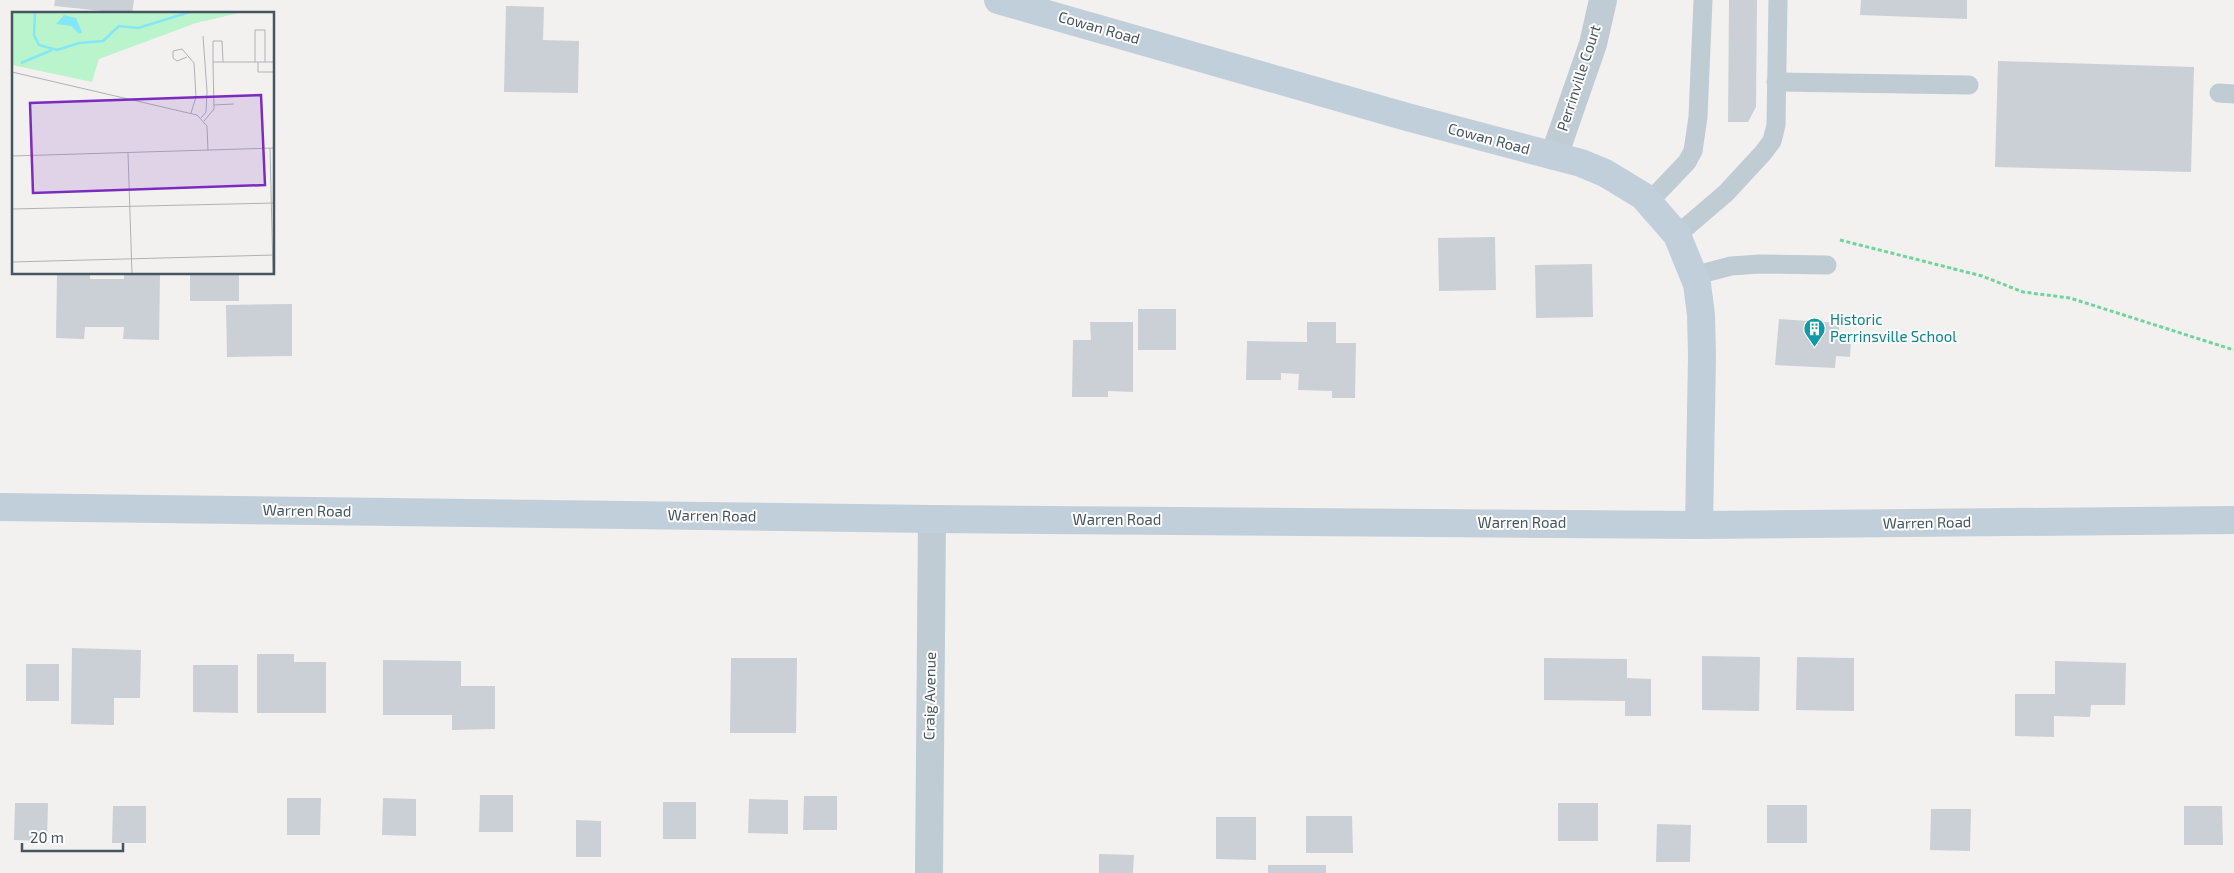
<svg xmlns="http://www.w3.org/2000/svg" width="2234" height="873" font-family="'Exo 2',sans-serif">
  <rect width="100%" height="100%" fill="#f3f0f0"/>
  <g fill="#cbd0d6">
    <path d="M55,0h79l-2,14 -78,-8z"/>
    <path d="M1729,0h28l-1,107 -8,15h-20z"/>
    <path d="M1861,0h106v19l-107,-4z"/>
    <path d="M506,6l38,1 -1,33 36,1 -1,52 -74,-1z"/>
    <path d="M1998,61l196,6 -3,105 -196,-5z"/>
    <path d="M1495,237l1,53 -57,1 -1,-53z"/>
    <path d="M1592,264l1,53 -57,1 -1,-53z"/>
    <path d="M57,274h33v5h34v-5h36l-1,66 -36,-1 1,-12h-39l-1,12 -28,-1z"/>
    <rect x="190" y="274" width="49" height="27"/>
    <path d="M292,304v52l-65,1 -1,-52z"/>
    <rect x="1138" y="309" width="38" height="41"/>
    <path d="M1779,319l60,4v17h12l-1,17 -14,-1 -1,12 -60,-3z"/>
    <path d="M1090,322h43v70l-25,-1v6h-36l1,-57h18z"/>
    <path d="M1307,322h29v21h20l-1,55h-23v-7l-34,-1 1,-16 -18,-1v7h-35l1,-39 60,1z"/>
    <path d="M72,648l69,2 -1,48h-26v27l-43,-1z"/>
    <path d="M257,654h37v8h32v51h-69z"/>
    <path d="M1702,656l58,1 -1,54 -57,-1z"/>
    <path d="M1797,657l57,1v53l-58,-1z"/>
    <path d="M731,658h66l-1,75h-66z"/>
    <path d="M1544,658l83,1v19l24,1v37h-26v-15l-81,-1z"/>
    <path d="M383,660l78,1v25h34v43l-43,1v-15h-69z"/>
    <path d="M2055,661l71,2 -1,42h-34l-1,12 -36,-1v21l-39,-1v-42h40z"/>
    <rect x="26" y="664" width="33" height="37"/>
    <path d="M193,665h45v48l-45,-1z"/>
    <path d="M480,795h33v37h-34z"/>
    <path d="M804,796h33v34h-34z"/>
    <path d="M287,798h34l-1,37h-33z"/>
    <path d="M383,798l33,1v37l-34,-1z"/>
    <path d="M749,799l39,1v34l-40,-1z"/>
    <rect x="663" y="802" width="33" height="37"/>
    <path d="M15,803h33l-1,38 -33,-1z"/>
    <rect x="1558" y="803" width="40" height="38"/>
    <rect x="1767" y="805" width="40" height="38"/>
    <path d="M113,806h33v37h-34z"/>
    <path d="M2184,806h38l1,39h-39z"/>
    <path d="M1931,809h40l-1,42 -40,-1z"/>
    <path d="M1306,816h46l1,37h-47z"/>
    <path d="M1216,817h40v43l-40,-1z"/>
    <path d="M576,820l25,1v36h-25z"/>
    <path d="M1657,824l34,1 -1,37h-34z"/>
    <path d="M1099,854l35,1 -1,18h-34z"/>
    <rect x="1268" y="865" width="58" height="8"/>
  </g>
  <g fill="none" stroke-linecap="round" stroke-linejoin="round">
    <path stroke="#6fd69a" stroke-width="3" stroke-dasharray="4 2.5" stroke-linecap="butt" d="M1840,240l142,36 41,16 47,6 164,52"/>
    <g stroke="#bfccd3" stroke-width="19">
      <path d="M1776,82l193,3"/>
      <path d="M2219,93l15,1"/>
      <path d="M1648,203l39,-41 6,-11 5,-34 5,-117"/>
      <path d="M1677,235l49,-42 37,-40 9,-12 4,-16 2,-125"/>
      <path d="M1693,276l38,-10 29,-2 67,1"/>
    </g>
    <g stroke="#bfccd3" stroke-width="28">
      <path d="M1554,156l39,-112 10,-44"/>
      <path d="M929,873l3,-354"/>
    </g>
    <g stroke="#c1cfdb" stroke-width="28">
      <path d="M998,0l409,117 174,46 24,10 38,23 34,39 20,49 4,31 1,41 -3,169"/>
      <path d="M0,507l932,12 767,6 535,-5"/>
    </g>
  </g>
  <defs>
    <symbol id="building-pin" viewBox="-11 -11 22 30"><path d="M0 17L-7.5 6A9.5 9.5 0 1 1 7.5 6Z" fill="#0f9aa8" stroke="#fff"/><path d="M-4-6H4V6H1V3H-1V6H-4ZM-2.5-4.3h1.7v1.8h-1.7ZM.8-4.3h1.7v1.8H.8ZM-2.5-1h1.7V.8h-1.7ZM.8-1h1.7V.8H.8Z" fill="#fff"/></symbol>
  </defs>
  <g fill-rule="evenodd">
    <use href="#building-pin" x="1802" y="316" width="25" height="34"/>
  </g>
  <g text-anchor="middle" stroke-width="4" stroke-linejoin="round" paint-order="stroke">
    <g font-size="15" fill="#465660" stroke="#fff">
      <text transform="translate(1099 28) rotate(16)" y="5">Cowan Road</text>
      <text transform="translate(1579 78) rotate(-72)" y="5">Perrinville Court</text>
      <text transform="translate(1489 139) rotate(15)" y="5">Cowan Road</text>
      <text transform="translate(307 511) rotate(1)" y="5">Warren Road</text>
      <text transform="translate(712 516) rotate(1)" y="5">Warren Road</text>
      <text x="1117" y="525">Warren Road</text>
      <text x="1522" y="528">Warren Road</text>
      <text transform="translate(1927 523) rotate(-1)" y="5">Warren Road</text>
      <text transform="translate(930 696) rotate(-89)" y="5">Craig Avenue</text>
    </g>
    <g font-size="15" fill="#0d838f" stroke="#fff" text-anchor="start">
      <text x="1830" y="325">Historic<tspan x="1830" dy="17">Perrinsville School</tspan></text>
    </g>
  </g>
  <g transform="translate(12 12)">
    <rect width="262" height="262" fill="#f3f0f0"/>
    <path d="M0,0h231l-47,11 -97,36 -7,23 -80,-17z" fill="#baf4cc"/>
    <path d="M52,3l12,3 6,14 -3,2 -8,-8 -15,-2z" fill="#83e7f5"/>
    <path fill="none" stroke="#83e7f5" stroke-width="2.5" d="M23,0l-1,23 5,10 18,5 22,-7 24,-2 16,-15 19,2 52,-16M9,51l31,-13"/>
    <path fill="none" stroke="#aeb2b6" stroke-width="1" d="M72,0h21M175,45l-10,4 -4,-3v-7l9,-2 12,14 2,34 -5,16M201,50v-21h9l1,21M243,50v-32h10v32M246,50v10h17M0,60l185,43 10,11 1,25M202,93l20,-1M189,106l5,-6 1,-21 -4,-55M192,109l10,-12 -1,-47h62M258,136l3,126M116,141l4,121M0,144l263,-8M0,197l263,-6M0,250l263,-7"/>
    <path fill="#7b2cbf" fill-opacity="0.15" stroke="#7b2cbf" stroke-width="2.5" d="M249,83l4,90 -232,8 -3,-90z"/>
    <rect width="262" height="262" fill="none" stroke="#465660" stroke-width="2.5"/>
  </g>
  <path d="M22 843v8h101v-8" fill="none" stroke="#465660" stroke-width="2.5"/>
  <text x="30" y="843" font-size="15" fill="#465660" stroke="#ffffff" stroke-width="4" paint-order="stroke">20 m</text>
</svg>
